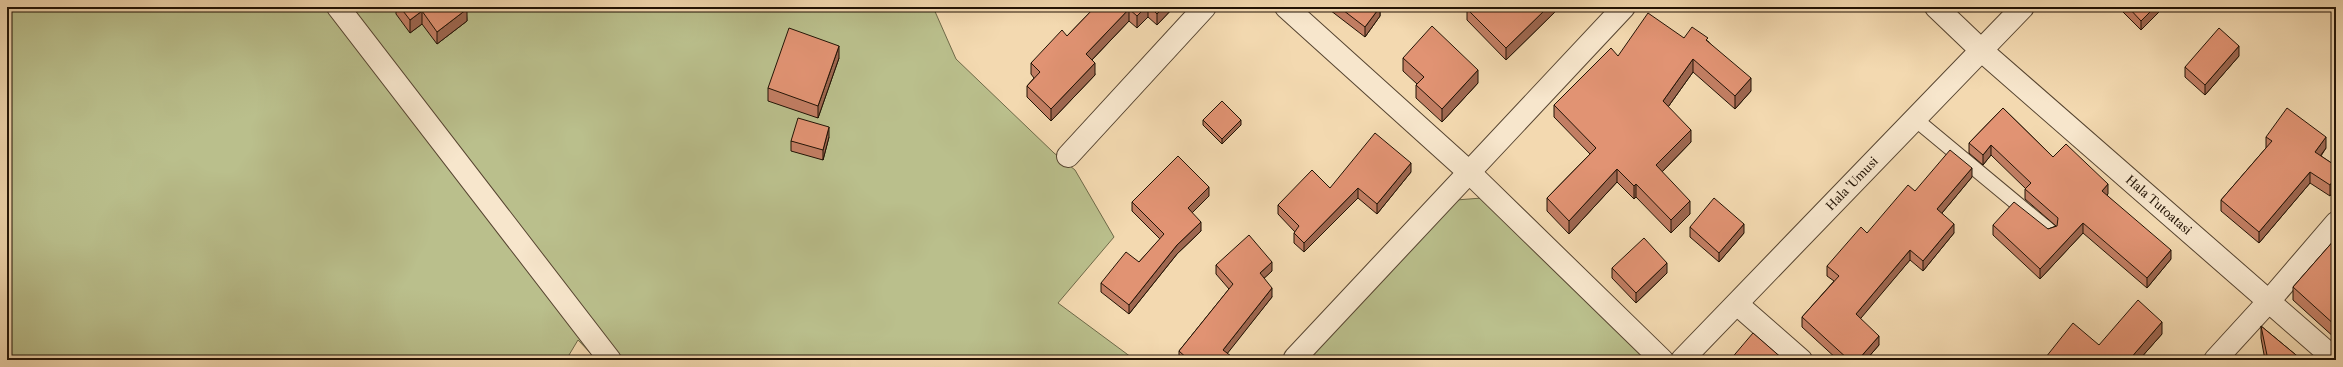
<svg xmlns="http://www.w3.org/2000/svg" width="2343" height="367" font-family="'Libre Caslon Text',serif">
  <rect width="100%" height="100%" fill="#f3d9b0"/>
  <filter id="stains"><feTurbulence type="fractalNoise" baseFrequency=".005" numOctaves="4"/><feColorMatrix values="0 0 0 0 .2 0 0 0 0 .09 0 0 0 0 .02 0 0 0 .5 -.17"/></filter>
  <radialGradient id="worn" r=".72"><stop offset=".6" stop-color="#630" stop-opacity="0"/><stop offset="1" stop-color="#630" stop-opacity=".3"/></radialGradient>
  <g fill="#babf8c" stroke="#6e6948">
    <path d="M7,7h926l23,52 98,94 21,17 39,67 -56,66 77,57h-538l-19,-20 -12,20h-559z"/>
    <path d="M1482,198l164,160v2h-344l154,-160z"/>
  </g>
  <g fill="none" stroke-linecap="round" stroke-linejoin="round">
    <defs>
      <path id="service" d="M1915,119l135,112"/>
      <g id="minor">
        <path d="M338,7l272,353"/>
        <path d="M1286,7l184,166 192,187"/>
        <path id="s1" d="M1936,7l45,43 355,310"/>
        <path d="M1068,156l137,-149"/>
        <path d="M1737,304l64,56"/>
        <path d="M1295,358l329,-351"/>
        <path id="s2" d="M1682,360l341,-353"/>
        <path d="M2215,360l54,-59 67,-78"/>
      </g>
    </defs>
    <use href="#service" stroke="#564430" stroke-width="16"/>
    <use href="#minor" stroke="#564430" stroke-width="24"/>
    <use href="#service" stroke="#f7e6cc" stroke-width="14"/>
    <use href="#minor" stroke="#f7e6cc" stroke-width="22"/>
  </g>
  <g fill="#c27e63" stroke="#221305">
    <path d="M396,7h70l1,14 -30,23 -15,-20 -12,9 -14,-19z"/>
    <path d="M1095,7h79l-17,18 -9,-8 -11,11 -8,-7 -37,39 3,15 -44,46 -24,-24v-11l7,-8 -3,-4v-11l36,-27z"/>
    <path d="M1326,7h54v9l-15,21z"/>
    <path d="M1560,7l-54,53 -39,-40v-11z"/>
    <path d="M2118,7h46l-23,23z"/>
    <path d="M1684,38l24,3 43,50 -16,18 -42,-37 -25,35 23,35 -29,30 28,42 -19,19 -35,-36 -2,2 -17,-17 -48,52 -22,-23v-13l43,-44 -36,-37v-12l64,-49z"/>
    <path d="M2239,56l-34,39 -20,-18v-10z"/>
    <path d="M839,58l-21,60 -50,-17v-13z"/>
    <path d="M1403,58l75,25 -36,39 -26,-24v-13l1,-1 -14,-13z"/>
    <path d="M2336,59v12l-1,-1v-10z"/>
    <path d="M2003,108l50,49 55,37 -1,1 64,64 -24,29 -64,-55 -43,46 -47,-44v-10l55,4 8,-3 -31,-27v-10h1l-35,-34 -8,10 -14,-12v-10z"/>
    <path d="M1203,120l38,5 -19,19 -19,-19z"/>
    <path d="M829,137l-6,23 -32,-9v-10z"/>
    <path d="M2266,137l60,11 -5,8 15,10v21l-6,9 -20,-13 -51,60 -38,-32v-11l45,-52z"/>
    <path d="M1411,172l-34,42 -19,-16 -54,54 -10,-9v-10l1,-1 -17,-18v-9l52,-17z"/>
    <path d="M1972,177l-30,36 12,20 -31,38 -13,-11 -50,58 19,27 -13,15h-28l-36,-33v-10l32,-36 -7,-5v-10l40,-33 48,-42z"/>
    <path d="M1209,196l-17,17 9,18 -24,23 -48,60 -28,-22v-9l38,-21 21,-23 -28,-28v-9z"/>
    <path d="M1690,227l54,6 -25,29 -29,-25z"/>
    <path d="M2336,238v101l-43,-39v-13z"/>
    <path d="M1216,265l56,6 -8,7 8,19 -45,56 4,7h-52v-9l50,-62 -13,-15z"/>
    <path d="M1612,268l55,5 -31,30 -24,-25z"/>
    <path d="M2261,326l41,34h-37l-4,-22z"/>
    <path d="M2162,334l-23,26h-93v-3l53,-12z"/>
  </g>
  <g fill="#9e6750" stroke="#221305">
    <path d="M1146,7h2v10l-11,11v-12z"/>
    <path d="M1163,7h11l-17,18v-11z"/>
    <path d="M1380,7v9l-15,21v-10z"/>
    <path d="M1548,7h12l-54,53v-12z"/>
    <path d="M2155,7h9l-23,23v-9z"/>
    <path d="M467,9v12l-30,23v-12z"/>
    <path d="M1129,9v12l-43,45v-12z"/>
    <path d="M422,11v13l-12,9v-13z"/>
    <path d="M839,46v12l-21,60v-12z"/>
    <path d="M2239,46v10l-34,39v-10z"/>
    <path d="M1693,59v13l-30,42v-13z"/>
    <path d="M1095,63v12l-44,46v-12z"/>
    <path d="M1478,70v13l-36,39v-13z"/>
    <path d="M1751,78v13l-16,18v-13z"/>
    <path d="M1241,120v5l-19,19v-5z"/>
    <path d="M829,127v10l-6,23v-10z"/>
    <path d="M1691,130v12l-35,36v-13z"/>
    <path d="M2326,137v11l-11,15v-11z"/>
    <path d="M1991,145v10l-8,10v-10z"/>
    <path d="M1411,163v9l-34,42v-10z"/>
    <path d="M1972,168v9l-35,42v-10z"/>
    <path d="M1617,169v13l-48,52v-13z"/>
    <path d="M2310,172v11l-51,60v-11z"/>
    <path d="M2336,176v11l-6,9v-11z"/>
    <path d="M1636,184v13l-2,2v-13z"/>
    <path d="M2108,184v10l-6,7v-10z"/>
    <path d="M1209,187v9l-21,21v-9z"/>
    <path d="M1358,188v10l-54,54v-9z"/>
    <path d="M1690,201v13l-19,19v-13z"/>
    <path d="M1201,222v9l-24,23 -48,60v-9l48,-60z"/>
    <path d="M2083,223v10l-43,46v-10z"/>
    <path d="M1744,224v9l-25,29v-9z"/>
    <path d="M1954,224v9l-31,38v-10z"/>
    <path d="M1910,250v10l-54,64v-10z"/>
    <path d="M2171,250v9l-24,29v-10z"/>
    <path d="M1272,262v9l-12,11v-9z"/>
    <path d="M1667,263v10l-31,30v-10z"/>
    <path d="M1272,288v9l-49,62v-9z"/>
    <path d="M2162,322v12l-23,26h-10z"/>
    <path d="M1879,336v9l-13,15h-8z"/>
  </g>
  <g fill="#e19373" stroke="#221305">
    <path d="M400,7h66l1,2 -30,23 -15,-21 -12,9z"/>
    <path d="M1095,7h51l-9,9 -8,-7 -43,45 9,9 -44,46 -24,-23 13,-14 -9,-9 31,-33 5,6z"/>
    <path d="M1150,7h13l-6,7z"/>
    <path d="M1339,7h41l-15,20z"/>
    <path d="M1469,7h79l-42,41 -39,-39z"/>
    <path d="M2128,7h27l-14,14z"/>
    <path d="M1648,13l36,25 8,-11 16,11 -2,2 45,38 -16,18 -42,-37 -30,42 28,29 -35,35 34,36 -19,19 -35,-36 -2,2 -17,-17 -48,52 -22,-23 49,-50 -42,-43 57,-57 7,8z"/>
    <path d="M1432,26l46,44 -36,39 -26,-24 8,-8 -21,-19z"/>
    <path d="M789,28l50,18 -21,60 -50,-18z"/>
    <path d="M2219,28l20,18 -34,39 -20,-18z"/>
    <path d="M1222,101l19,19 -19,19 -19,-19z"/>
    <path d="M2003,108l50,49 13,-13 42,40 -6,7 69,59 -24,28 -64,-55 -43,46 -47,-44 21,-23 34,27 9,-3 1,-8 -33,-29 6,-6 -40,-38 -8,10 -14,-12z"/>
    <path d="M2287,108l39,29 -11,15 21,14v10l-6,9 -20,-13 -51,60 -38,-32 51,-59 -6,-4z"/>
    <path d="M798,118l31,9 -6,23 -32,-9z"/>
    <path d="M1375,133l36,30 -34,41 -19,-16 -54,55 -10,-10 5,-7 -21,-21 34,-35 18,18z"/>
    <path d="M1950,150l22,18 -35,41 17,15 -31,37 -13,-11 -54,64 23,22 -21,24h-9l-47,-43 37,-41 -12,-10 34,-39 6,6 41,-48 7,6z"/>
    <path d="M1178,156l31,31 -21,21 13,14 -24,23 -48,60 -28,-22 25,-31 13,10 25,-28 -32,-32z"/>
    <path d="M1714,198l30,26 -25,29 -29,-26z"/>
    <path d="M1249,235l23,27 -12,11 12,15 -49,62 8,6 -4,4h-38l-10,-9 54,-67 -17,-19z"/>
    <path d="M1644,238l23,25 -31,30 -24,-25z"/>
    <path d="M2336,238v88l-43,-39z"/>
    <path d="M2138,300l24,22 -33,38h-79l-4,-3 27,-34 26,22z"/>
    <path d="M2261,326l41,34h-34z"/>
    <path d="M1753,333l31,27h-54z"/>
  </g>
  <g text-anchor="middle" stroke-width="3.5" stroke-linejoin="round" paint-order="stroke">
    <g font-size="12" fill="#221305" stroke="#f7e6cc">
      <text dy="4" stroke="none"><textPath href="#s2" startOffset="245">Hala 'Umusi</textPath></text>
      <text dy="4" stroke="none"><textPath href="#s1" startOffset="298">Hala Tutoatasi</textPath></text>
    </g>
  </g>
  <rect width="2343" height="367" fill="none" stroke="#f3d9b0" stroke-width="24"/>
  <rect x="8" y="8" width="2327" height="351" fill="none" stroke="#221305" stroke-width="2"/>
  <rect x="12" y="12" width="2319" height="343" fill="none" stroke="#221305"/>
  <rect width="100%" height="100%" filter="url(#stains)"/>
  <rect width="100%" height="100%" fill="url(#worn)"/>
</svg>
